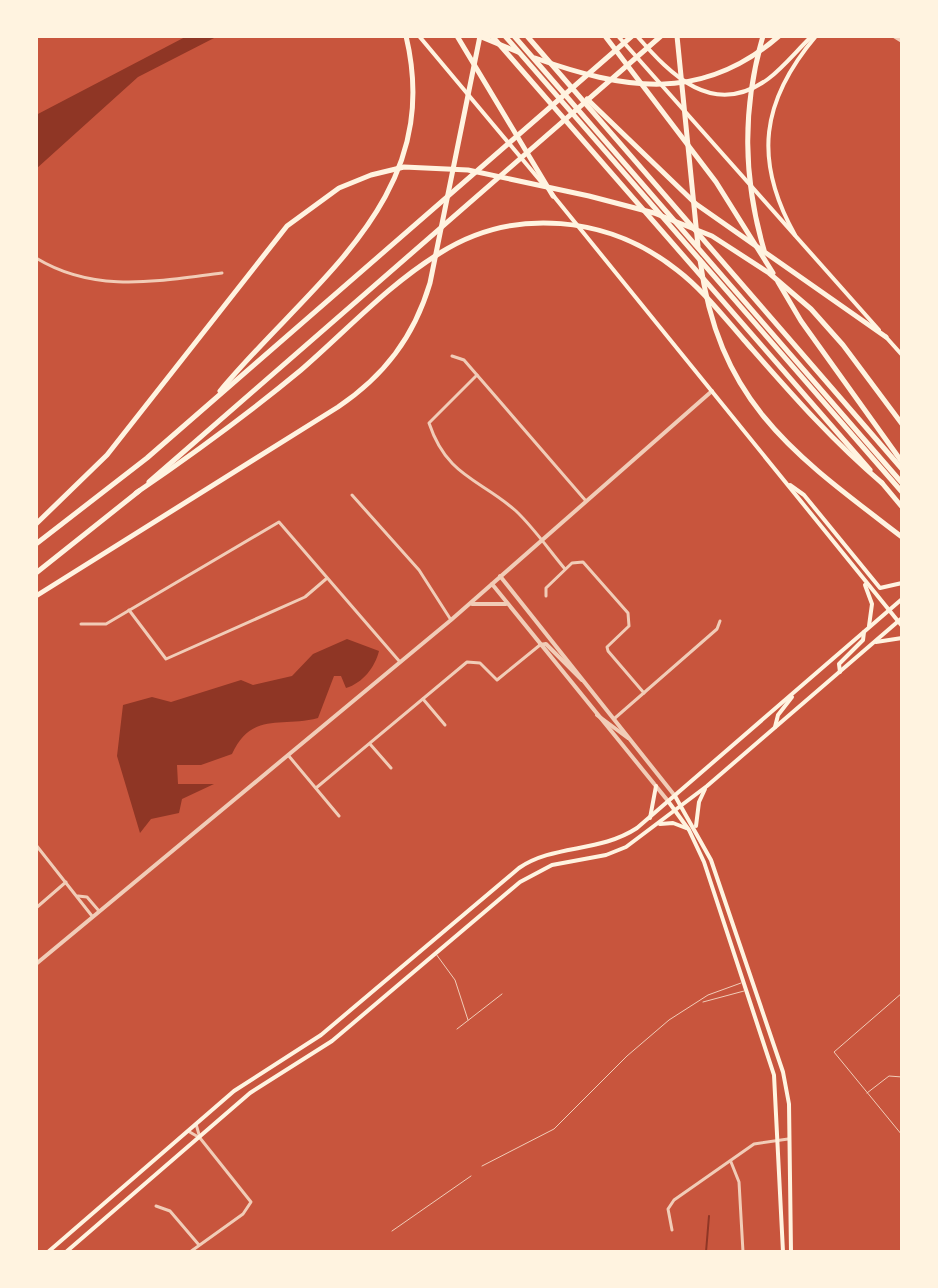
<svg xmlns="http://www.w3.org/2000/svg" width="938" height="1288" font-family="'Roboto Condensed',sans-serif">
  <rect width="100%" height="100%" fill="#c8553d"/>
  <g fill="#8f3625">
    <path d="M187,36h31l-80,41 -102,92v-54z"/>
    <path d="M347,639l32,12c-4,16 -16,32 -33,37l-5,-12h-7l-16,42c-38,10 -66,-7 -86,36l-31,11h-24l1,19h36l-32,15 -3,14 -28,6 -11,14 -23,-77 6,-51 29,-8 19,5 70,-22 12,5 39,-9 21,-22z"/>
  </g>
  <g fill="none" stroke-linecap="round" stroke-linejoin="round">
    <path stroke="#8f3625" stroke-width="2" d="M706,1252l3,-36"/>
    <g stroke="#f1ccb7" stroke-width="1">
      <path d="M436,954l19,26 13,40"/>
      <path d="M902,993l-68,59 68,83"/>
      <path d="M703,1002l41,-11"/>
      <path d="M457,1029l45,-35"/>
      <path d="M867,1093l22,-17 13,1"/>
      <path d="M482,1166l72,-37 73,-73 42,-36 39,-25 33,-12"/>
      <path d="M392,1231l79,-55"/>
    </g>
    <g stroke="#f1ccb7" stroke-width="3">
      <path d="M36,258c59,36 121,23 186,15"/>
      <path d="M452,356l12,4 122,141"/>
      <path d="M477,375l-48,48c18,54 51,56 87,88 18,17 33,39 49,58"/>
      <path d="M352,495l67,75 32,50"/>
      <path d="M546,596v-8l26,-25 11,-1 45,51 1,13 -22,21 1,4 36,42"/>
      <path d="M129,610l37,49 139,-62 21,-18"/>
      <path d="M81,624h25l173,-102 121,140"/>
      <path d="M423,699l22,26"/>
      <path d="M615,718l102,-89 3,-8"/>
      <path d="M370,744l21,24"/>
      <path d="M288,755l51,61"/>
      <path d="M316,788l151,-126 13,1 17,17 43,-35"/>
      <path d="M36,845l56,71"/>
      <path d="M78,896l9,1 12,14"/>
      <path d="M36,908l30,-26"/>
      <path d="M196,1124l4,14"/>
      <path d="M188,1131l12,7 51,64 -8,12 -53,38"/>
      <path d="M731,1162l8,20 4,70"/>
      <path d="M156,1206l14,5 29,34"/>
      <path d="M672,1230l-4,-21 6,-9 80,-56 34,-5"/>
    </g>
    <g stroke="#f1ccb7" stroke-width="4">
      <path d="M894,36l8,5"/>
      <path d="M500,576l175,220"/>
      <path d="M492,584l176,217"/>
      <path d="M472,604h34"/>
      <path d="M540,645l6,-1 36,36"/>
      <path d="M597,715l31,23"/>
      <path d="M36,964l415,-344 261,-229"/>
    </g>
    <g stroke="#fff3e0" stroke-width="4">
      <path d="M419,36l124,148"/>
      <path d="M618,36l261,294"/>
      <path d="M637,36c34,39 76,83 131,43 16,-12 29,-29 44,-43"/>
      <path d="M552,194l350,432"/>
      <path d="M795,235c-42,-75 -34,-134 21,-199"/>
      <path d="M885,336l17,19"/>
      <path d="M790,485l14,10 76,93 22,-5"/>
      <path d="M865,585l7,19 -3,22"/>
      <path d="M876,642l26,-4"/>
      <path d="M840,672l-1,-8 24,-24 1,-8"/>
      <path d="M775,727l3,-12 14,-18"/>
      <path d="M675,796l36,64 72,212 6,32 2,148"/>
      <path d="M668,801l21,29 15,32 70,213 9,177"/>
      <path d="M650,818l6,-32"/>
      <path d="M660,824l13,-1 13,5"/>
      <path d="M696,826l3,-24 6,-13"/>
      <path d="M48,1252l186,-161 87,-56 198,-167c35,-24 80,-15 118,-40l265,-229"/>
      <path d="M66,1252l184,-159 82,-52 188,-159 32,-17 54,-10 20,-8 81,-61 195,-168"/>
    </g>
    <g stroke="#fff3e0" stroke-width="5">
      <path d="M457,36l96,160"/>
      <path d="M479,36l39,16"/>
      <path d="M492,36l378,434"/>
      <path d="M505,36l397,456"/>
      <path d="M514,36l388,447"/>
      <path d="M527,36l375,433"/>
      <path d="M605,36l111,146 57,91"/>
      <path d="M677,36l21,210"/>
      <path d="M763,36c-21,73 -20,142 1,214"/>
      <path d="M535,58c88,31 166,46 244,-22"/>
      <path d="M587,99l109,105 190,133"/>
      <path d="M700,260c19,144 95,195 202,277"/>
      <path d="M778,282l23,39 101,141"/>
      <path d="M220,391c91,-110 225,-192 186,-355"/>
      <path d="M149,482l512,-446"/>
      <path d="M882,483l20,24"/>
      <path d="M136,493c57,-39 112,-79 165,-123 45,-39 88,-86 139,-117 74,-47 169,-37 237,17 25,19 46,46 67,70 44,50 87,100 138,143"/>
      <path d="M36,524l71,-69 180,-229 52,-38 32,-13 33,-8 64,3 121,26 65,17 58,23 57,37 42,36 32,36 59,79"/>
      <path d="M36,544l111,-86 485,-422"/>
      <path d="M36,573l103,-82"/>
      <path d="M36,596l302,-189c46,-31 76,-70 92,-124l50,-247"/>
    </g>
  </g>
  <rect width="938" height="1288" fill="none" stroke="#fff3e0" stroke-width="76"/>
</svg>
